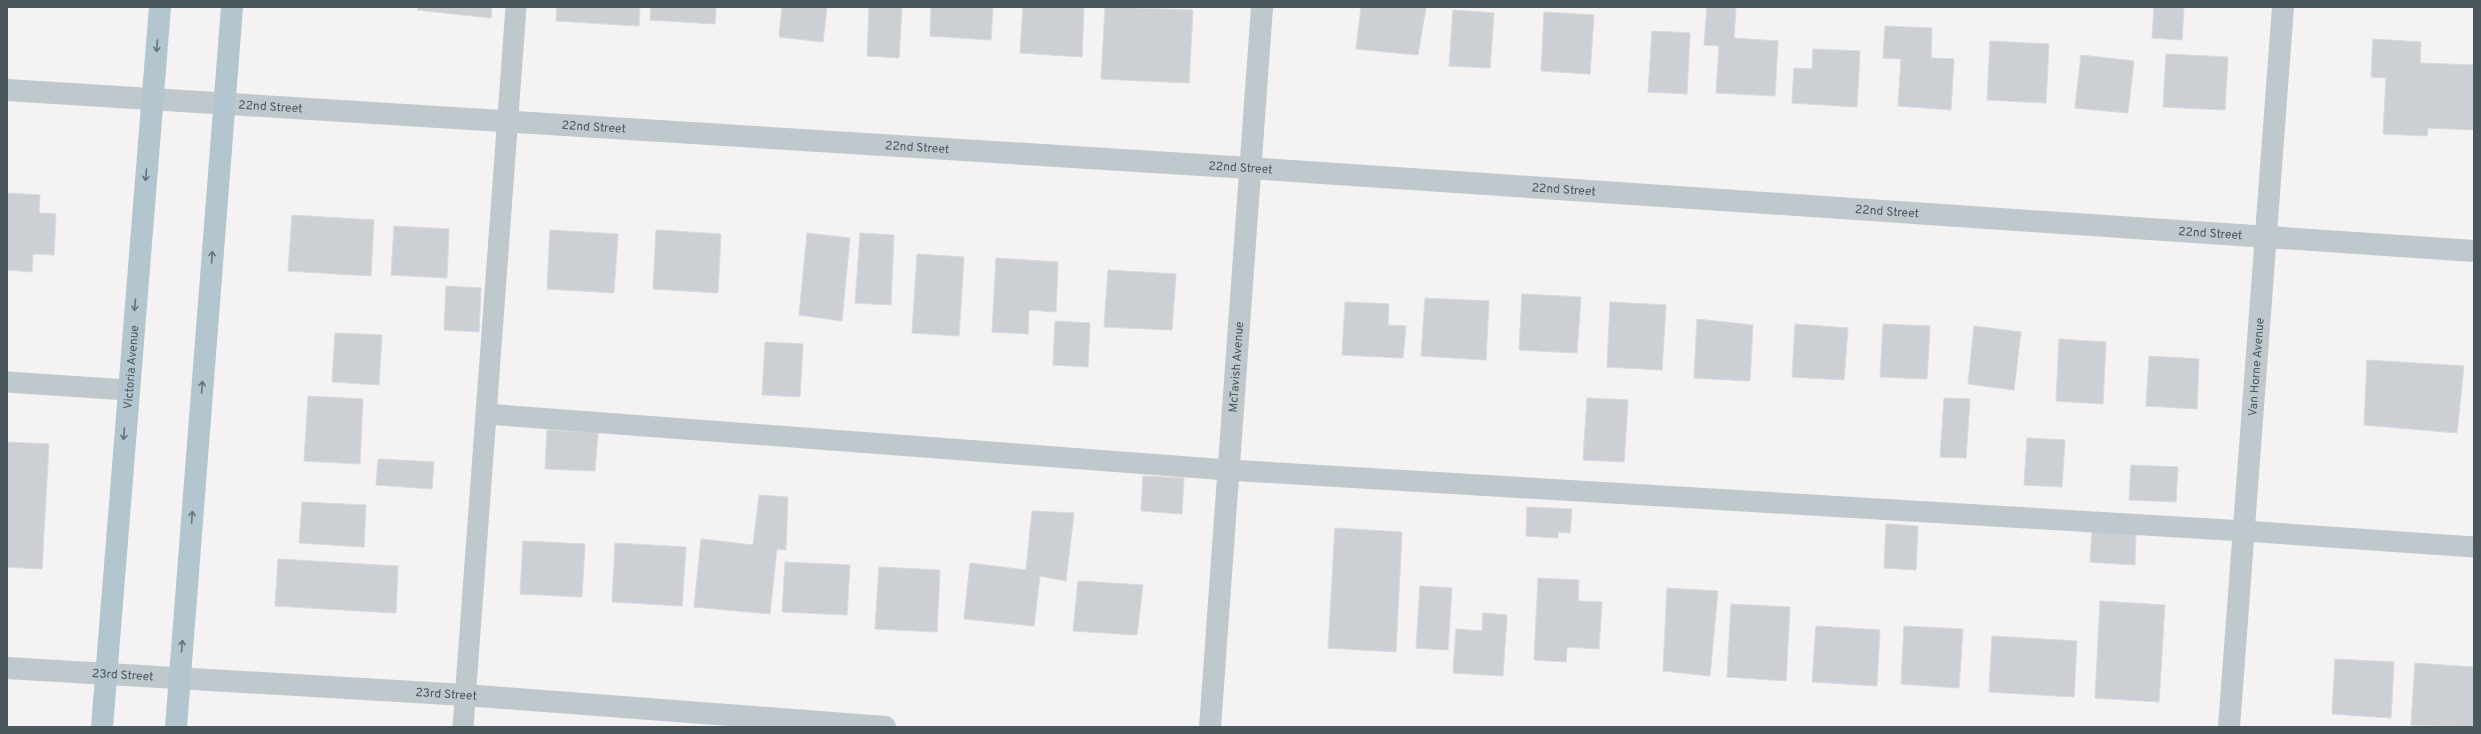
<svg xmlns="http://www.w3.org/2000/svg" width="2481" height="734" font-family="Overpass,sans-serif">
  <rect width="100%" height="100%" fill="#f4f2f2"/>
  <g fill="#ccd0d4" stroke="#d6d9dd">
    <path d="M418,7h74l-1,11 -74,-8z"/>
    <path d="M557,7h83l-1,19 -83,-5z"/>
    <path d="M651,7h65l-1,17 -65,-4z"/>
    <path d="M782,7h45l-4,35 -44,-5z"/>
    <path d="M869,7h33l-3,51 -32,-2z"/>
    <path d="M931,7h62l-2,33 -61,-4z"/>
    <path d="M1023,7h61l-2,50 -62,-4z"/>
    <path d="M1105,7l88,3 -4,73 -88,-4z"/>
    <path d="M1361,7h65l-8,48 -62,-6z"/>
    <path d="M1707,7h29l-2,31 44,3 -3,55 -59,-3 3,-47 -15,-1z"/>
    <path d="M2154,7h30l-2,33 -30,-2z"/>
    <path d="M1453,10l41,3 -4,55 -41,-2z"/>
    <path d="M1544,12l50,3 -4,59 -49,-3z"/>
    <path d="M1885,26l47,2 -1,30 23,1 -3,51 -53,-4 3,-47 -18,-1z"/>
    <path d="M1652,31l38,2 -3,61 -39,-2z"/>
    <path d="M2373,39l48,3 -1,21 54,2v65l-46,-2 -1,8 -44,-2 3,-56 -15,-1z"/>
    <path d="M1990,41l59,3 -3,59 -59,-3z"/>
    <path d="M1813,49l47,2 -3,56 -65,-4 2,-35 18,1z"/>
    <path d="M2166,54l62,3 -3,53 -62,-3z"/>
    <path d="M2081,55l53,6 -6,52 -53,-5z"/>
    <path d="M7,193l33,2 -1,18 17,1 -2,41 -21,-1 -1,18 -25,-2z"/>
    <path d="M292,215l82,5 -3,56 -83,-5z"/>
    <path d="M394,226l55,3 -2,49 -56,-3z"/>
    <path d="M550,230l68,4 -4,59 -67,-4z"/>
    <path d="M656,230l65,4 -3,59 -65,-4z"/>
    <path d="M807,233l43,5 -8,83 -43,-6z"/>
    <path d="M860,233l34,2 -3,70 -36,-2z"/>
    <path d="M917,254l47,3 -5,79 -47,-3z"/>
    <path d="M996,258l62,4 -2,50 -27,-2 -1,24 -36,-2z"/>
    <path d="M1108,270l68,4 -4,56 -68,-3z"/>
    <path d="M446,286l35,2 -2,44 -35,-2z"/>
    <path d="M1522,294l59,3 -4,56 -58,-3z"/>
    <path d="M1425,298l64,3 -3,59 -65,-4z"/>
    <path d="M1345,302l44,2 -1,21 18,1 -3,32 -61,-3z"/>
    <path d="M1610,302l56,3 -4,65 -55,-3z"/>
    <path d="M1697,319l56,6 -3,56 -56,-3z"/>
    <path d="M1055,321l35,2 -2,44 -35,-2z"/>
    <path d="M1795,324l53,4 -4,52 -52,-3z"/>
    <path d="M1883,324l47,2 -3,53 -47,-2z"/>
    <path d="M1974,326l47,6 -7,58 -46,-6z"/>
    <path d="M335,333l47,2 -3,50 -47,-3z"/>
    <path d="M2059,339l47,3 -3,62 -47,-3z"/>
    <path d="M765,342l38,2 -3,53 -38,-2z"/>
    <path d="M2149,356l50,3 -2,50 -51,-3z"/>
    <path d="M2367,360l97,6 -7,67 -93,-8z"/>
    <path d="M308,396l55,3 -3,65 -56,-3z"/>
    <path d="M1587,398l41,2 -4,62 -41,-2z"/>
    <path d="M1944,398l26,1 -4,59 -26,-1z"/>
    <path d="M547,430l51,3 -3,38 -50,-2z"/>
    <path d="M2027,438l38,2 -3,47 -38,-2z"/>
    <path d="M7,442l42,2 -7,125 -35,-2z"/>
    <path d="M378,459l56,3 -2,27 -56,-4z"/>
    <path d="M2131,465l47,2 -2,35 -47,-2z"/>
    <path d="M1143,476l41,2 -2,36 -41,-3z"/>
    <path d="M759,495l29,2 -2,53 -9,-1 -7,65 -76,-7 7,-68 52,6z"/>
    <path d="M302,502l64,3 -2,42 -65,-4z"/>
    <path d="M1527,507l45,2 -2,24 -12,-1v6l-32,-2z"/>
    <path d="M1032,511l42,2 -8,68 -26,-5 -6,50 -70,-7 6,-56 56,7z"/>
    <path d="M1886,524l32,2 -2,44 -32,-2z"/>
    <path d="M1335,528l67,4 -6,120 -68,-4z"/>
    <path d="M2092,530l44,2 -1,33 -45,-3z"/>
    <path d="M523,541l62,3 -3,53 -62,-3z"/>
    <path d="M615,543l71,4 -4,59 -70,-4z"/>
    <path d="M278,559l120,7 -2,47 -121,-7z"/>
    <path d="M785,562l65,3 -3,50 -65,-3z"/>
    <path d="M879,567l61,3 -3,62 -62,-3z"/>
    <path d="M1538,578l41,2 -1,21 24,1 -3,47 -32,-2 -1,15 -32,-2z"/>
    <path d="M1078,581l65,4 -6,50 -64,-4z"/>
    <path d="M1420,586l32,2 -4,62 -32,-2z"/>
    <path d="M1667,588l51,3 -8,85 -47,-5z"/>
    <path d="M2100,601l65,4 -6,97 -64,-4z"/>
    <path d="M1731,604l59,3 -4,74 -59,-4z"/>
    <path d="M1483,613l24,2 -4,61 -50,-3 3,-44 26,2z"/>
    <path d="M1816,626l64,4 -3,56 -65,-4z"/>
    <path d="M1904,626l59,3 -4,59 -58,-4z"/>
    <path d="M1992,636l85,5 -3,56 -85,-5z"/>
    <path d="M2335,659l59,3 -3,56 -59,-4z"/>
    <path d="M2415,663l59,4v60l-63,-2z"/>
  </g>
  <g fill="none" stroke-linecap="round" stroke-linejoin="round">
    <g stroke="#bec8cd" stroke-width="21">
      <path d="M7,382l120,8"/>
      <path d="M486,414l742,56 1016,61 230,16"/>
      <path d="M463,727l53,-720"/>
    </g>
    <g stroke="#bec8cd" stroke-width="22">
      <path id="s1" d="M7,90l1242,78 1225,83"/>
      <path id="s2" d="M7,668l458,27 420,32"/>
      <path id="s3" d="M1210,727l52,-720"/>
      <path id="s4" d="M2229,727l54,-720"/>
    </g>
    <g stroke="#b3c5cf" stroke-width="22">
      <path id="s5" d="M102,727l58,-720"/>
      <path d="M176,727l56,-720"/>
    </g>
  </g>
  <defs><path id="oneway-shaft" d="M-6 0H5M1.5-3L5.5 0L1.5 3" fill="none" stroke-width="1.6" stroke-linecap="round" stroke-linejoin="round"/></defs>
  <g stroke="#64737a">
    <use href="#oneway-shaft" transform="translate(157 46) rotate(94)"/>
    <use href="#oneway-shaft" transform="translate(146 175) rotate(95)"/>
    <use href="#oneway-shaft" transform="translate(212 257) rotate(-86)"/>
    <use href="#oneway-shaft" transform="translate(135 305) rotate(95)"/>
    <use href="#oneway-shaft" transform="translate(202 387) rotate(-86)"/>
    <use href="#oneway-shaft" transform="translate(124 434) rotate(94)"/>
    <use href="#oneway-shaft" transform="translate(192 517) rotate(-86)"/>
    <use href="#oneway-shaft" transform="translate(182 646) rotate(-86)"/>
  </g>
  <g text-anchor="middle" stroke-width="3" stroke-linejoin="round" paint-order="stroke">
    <g font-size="12" fill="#4a585e" stroke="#fff">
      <text dy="4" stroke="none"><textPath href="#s1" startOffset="264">22nd Street</textPath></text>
      <text dy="4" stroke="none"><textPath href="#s1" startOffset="588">22nd Street</textPath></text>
      <text dy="4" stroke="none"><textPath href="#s1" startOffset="912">22nd Street</textPath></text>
      <text dy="4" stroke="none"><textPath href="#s1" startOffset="1236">22nd Street</textPath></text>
      <text dy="4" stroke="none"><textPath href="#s1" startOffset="1560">22nd Street</textPath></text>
      <text dy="4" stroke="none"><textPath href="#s1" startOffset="1884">22nd Street</textPath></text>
      <text dy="4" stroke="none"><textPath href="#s1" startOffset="2208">22nd Street</textPath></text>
      <text dy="4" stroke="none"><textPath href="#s5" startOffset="361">Victoria Avenue</textPath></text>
      <text dy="4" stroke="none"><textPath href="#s3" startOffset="361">McTavish Avenue</textPath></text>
      <text dy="4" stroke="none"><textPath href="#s4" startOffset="361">Van Horne Avenue</textPath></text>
      <text dy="4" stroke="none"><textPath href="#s2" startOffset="116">23rd Street</textPath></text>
      <text dy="4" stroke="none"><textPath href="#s2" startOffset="440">23rd Street</textPath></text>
    </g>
  </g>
  <rect width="2481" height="734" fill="none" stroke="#4a585e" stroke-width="16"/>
</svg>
